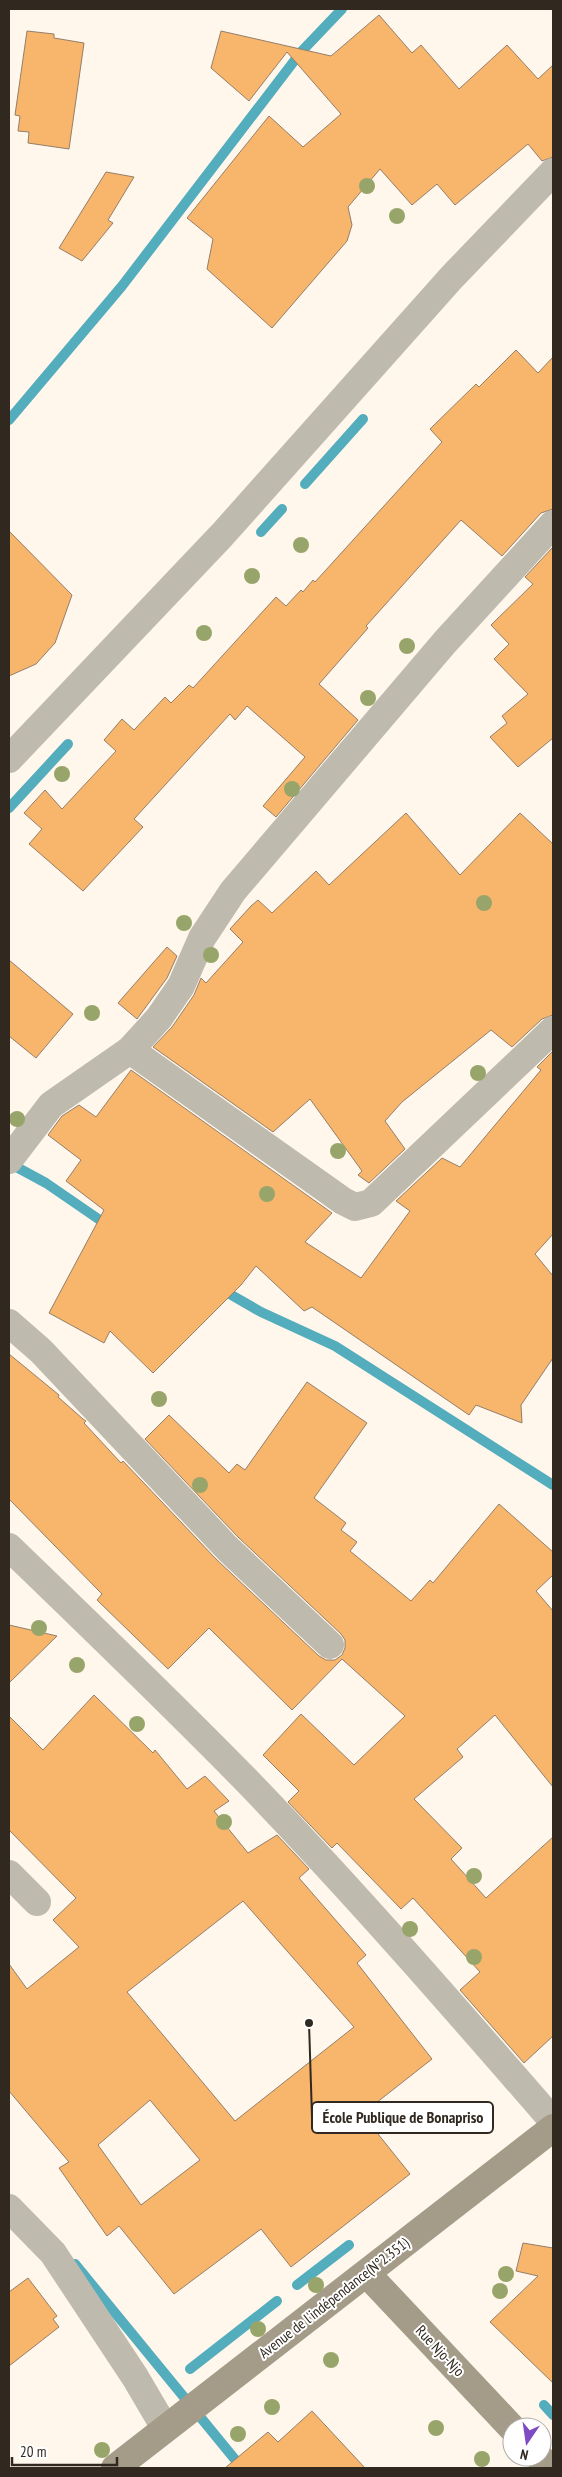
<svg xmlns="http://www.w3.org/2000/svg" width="562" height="2477" font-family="'PT Sans Narrow',sans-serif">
  <rect width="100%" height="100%" fill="#fff6ec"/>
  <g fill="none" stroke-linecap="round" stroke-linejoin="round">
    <g stroke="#53adbc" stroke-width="10">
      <path d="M9,420l113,-134 179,-234 41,-43"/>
      <path d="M305,484l58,-65"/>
      <path d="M261,532l21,-23"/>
      <path d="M9,808l59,-64"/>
      <path d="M9,1163l37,20 64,44"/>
      <path d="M221,1289l40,23 74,34 218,139"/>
      <path d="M75,2264l167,204"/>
      <path d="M297,2285l52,-40"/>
      <path d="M190,2369l87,-68"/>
      <path d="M544,2405l9,10"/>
    </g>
  </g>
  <g fill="#f8b56c" stroke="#947f69" fill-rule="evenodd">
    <path d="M379,15l33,38 9,-8 38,44 48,-44 31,34 15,-14v92l-11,4 -14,-17 -73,61 -18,-21 -25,21 -32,-36 -32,38 4,18 -5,16 -75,87 -65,-59 6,-30 -26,-21 82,-102 34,31 38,-33 -54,-62 -38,49 -38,-33 10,-37 110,25z"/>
    <path d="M27,31l27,3v4l30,5 -15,106 -41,-6 1,-11 -11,-1 2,-15 -5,-1z"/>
    <path d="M106,172l28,5 -26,43 5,3 -31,38 -23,-13z"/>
    <path d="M516,350l22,23 15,-16v152l-12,4 -39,43 -41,-36 -95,106 2,2 -49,56 39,36 -82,97 -13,-11 42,-49 -58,-51 -12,14 -5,-6 -96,105 9,8 -60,64 -54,-47 13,-15 -18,-16 21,-23 17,19 54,-58 -12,-11 18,-21 12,11 31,-33 6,6 18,-18 4,3 83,-91 10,9 15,-16 2,2 10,-12 2,2 127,-140 -12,-13 46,-45 3,3z"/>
    <path d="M9,531l63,64 -17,48 -19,21 -27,12z"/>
    <path d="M553,547v191l-35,29 -28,-30 17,-14 -5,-7 26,-22 -34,-35 15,-15 -18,-19 42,-41 -8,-7z"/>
    <path d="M406,813l54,62 60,-62 33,31v171l-11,4 -30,28 -21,-17 -89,72 -17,19 20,28 -36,34 -11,-8 4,-4 -52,-72 -37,33 -120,-85 19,-20 22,-32 7,-17 5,5 37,-41 -13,-13 21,-23 7,-6 14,13 44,-42 13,14z"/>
    <path d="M167,947l10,9 -10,22 -30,41 -19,-16z"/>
    <path d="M9,960l64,54 -37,44 -27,-22z"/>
    <path d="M553,1051v183l-18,20 18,22v82l-32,47 1,18 -46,-18 -7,10 -157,-108 -8,4 -48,-45 -15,19 -88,88 -43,-42 -6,12 -55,-30 55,-103 -38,-29 15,-21 -33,-25 14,-19 17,-11 17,12 35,-47 201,143 -27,29 56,36 49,-67 -14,-10 46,-43 18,9 81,-97 -4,-3z"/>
    <path d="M9,1354l50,41 -1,2 25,22 3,2 -2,2 37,40 2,-2 93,98 103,97 7,4h9l7,-5 3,-7v-8l-4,-6 -103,-97 -93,-98 24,-24 60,58 8,-9 8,6 62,-88 60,41 -53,75 32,25 -5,7 16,12 -7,9 61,50 19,-21 3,3 66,-79 54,48v23l-17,16 17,20v176l-58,-72 -38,34 6,8 -49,42 48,49 -11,11 35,39 67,-61v199l-29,27 -64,-73 20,-18 -67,-74 -12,11 -64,-66 -5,5 -44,-46 11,-11 -36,-36 38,-41 53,51 51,-49 -63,-57 -50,51 -83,-82 -41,41 -71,-69 5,-6 -93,-95z"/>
    <path d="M9,1625l48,11 -48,47z"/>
    <path d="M94,1695l59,58 2,-3 32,39 18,-13 24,25 -15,10 34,42 29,-18 32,34 -10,9 67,77 -9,8 75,96 -70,55 48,60 -119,93 -30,-38 -87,65 -55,-68 -12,10 -48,-68 10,-6 -60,-71v-127l18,25 52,-42 -26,-27 23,-22 -67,-68v-114l34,34zM243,1901l111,126 -119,94 -108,-129zM150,2100l50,60 -59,45 -43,-60z"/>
    <path d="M523,2243l30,5v135l-63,-61 48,-46 -22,-5z"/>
    <path d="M28,2278l29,38 -4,3 6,8 -50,39v-74z"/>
    <path d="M312,2411l53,57h-140l43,-36 10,10z"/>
  </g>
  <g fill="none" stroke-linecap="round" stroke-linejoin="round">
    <g stroke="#bfbaae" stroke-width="28">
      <path d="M9,759l213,-224 230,-258 101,-105"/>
      <path d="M130,1050l213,151 12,6 16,-4 182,-173"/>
      <path d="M9,1160l42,-55 79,-55 29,-32 22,-32 21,-48 31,-47 212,-249 108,-118"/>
      <path d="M9,1323l32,28 186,197 103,97"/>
      <path d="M9,1547c81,78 162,156 241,237 105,109 204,223 303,337"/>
      <path d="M9,1874l28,28"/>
      <path d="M9,2208l44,45 82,124 30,51"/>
    </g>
    <g stroke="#a49c89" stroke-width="28">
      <path d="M367,2274l145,154"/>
      <path d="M539,2457l11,11"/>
      <path d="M115,2468l438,-340"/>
    </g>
  </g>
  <g fill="#97a56a">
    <circle cx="367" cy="186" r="8"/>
    <circle cx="397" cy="216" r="8"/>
    <circle cx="301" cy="545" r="8"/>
    <circle cx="252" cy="576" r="8"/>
    <circle cx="204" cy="633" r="8"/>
    <circle cx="407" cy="646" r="8"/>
    <circle cx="368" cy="698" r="8"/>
    <circle cx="62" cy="774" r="8"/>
    <circle cx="292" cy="789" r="8"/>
    <circle cx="484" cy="903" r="8"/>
    <circle cx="184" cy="923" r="8"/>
    <circle cx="211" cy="955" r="8"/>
    <circle cx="92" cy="1013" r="8"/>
    <circle cx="478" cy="1073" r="8"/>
    <circle cx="17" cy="1119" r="8"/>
    <circle cx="338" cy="1151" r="8"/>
    <circle cx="267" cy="1194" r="8"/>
    <circle cx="159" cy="1399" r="8"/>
    <circle cx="200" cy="1485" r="8"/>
    <circle cx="39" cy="1628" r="8"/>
    <circle cx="77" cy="1665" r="8"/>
    <circle cx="137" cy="1724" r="8"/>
    <circle cx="224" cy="1822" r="8"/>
    <circle cx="474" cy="1876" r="8"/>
    <circle cx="410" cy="1929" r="8"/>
    <circle cx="474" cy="1957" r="8"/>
    <circle cx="506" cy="2274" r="8"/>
    <circle cx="316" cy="2285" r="8"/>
    <circle cx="500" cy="2291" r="8"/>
    <circle cx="258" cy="2329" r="8"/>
    <circle cx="331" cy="2360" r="8"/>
    <circle cx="272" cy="2407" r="8"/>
    <circle cx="436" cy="2428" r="8"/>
    <circle cx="238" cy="2434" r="8"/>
    <circle cx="102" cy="2450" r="8"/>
    <circle cx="482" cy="2459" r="8"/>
  </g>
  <g text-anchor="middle" stroke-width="4" stroke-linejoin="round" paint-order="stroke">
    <g font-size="15" fill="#312920" stroke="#fff">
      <text transform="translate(334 2298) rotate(-38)" y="5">Avenue de l'indépendance(N°2.351)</text>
      <text transform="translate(440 2351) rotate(47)" y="5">Rue Njo-Njo</text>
    </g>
  </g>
  <path fill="none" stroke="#312920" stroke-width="2" d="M309 2023L312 2117"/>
  <circle fill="#312920" stroke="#fff" stroke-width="2" cx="309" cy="2023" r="5"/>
  <rect fill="#fff" stroke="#312920" stroke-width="2" x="312" y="2102" width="181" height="31" rx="5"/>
  <g font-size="16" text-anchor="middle" font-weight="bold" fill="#312920">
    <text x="403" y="2123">École Publique de Bonapriso</text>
  </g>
  <rect width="562" height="2477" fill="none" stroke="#312920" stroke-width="20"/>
  <g transform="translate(527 2442) rotate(193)"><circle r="24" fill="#ffffff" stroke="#ada9a6"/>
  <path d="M0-4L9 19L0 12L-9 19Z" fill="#7f4bc3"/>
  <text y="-8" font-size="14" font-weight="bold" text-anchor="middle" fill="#312920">N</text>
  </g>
  <path d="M12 2457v8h105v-8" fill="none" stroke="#312920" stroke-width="2.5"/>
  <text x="20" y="2457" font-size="15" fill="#312920" stroke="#ffffff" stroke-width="4" paint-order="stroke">20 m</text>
</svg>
